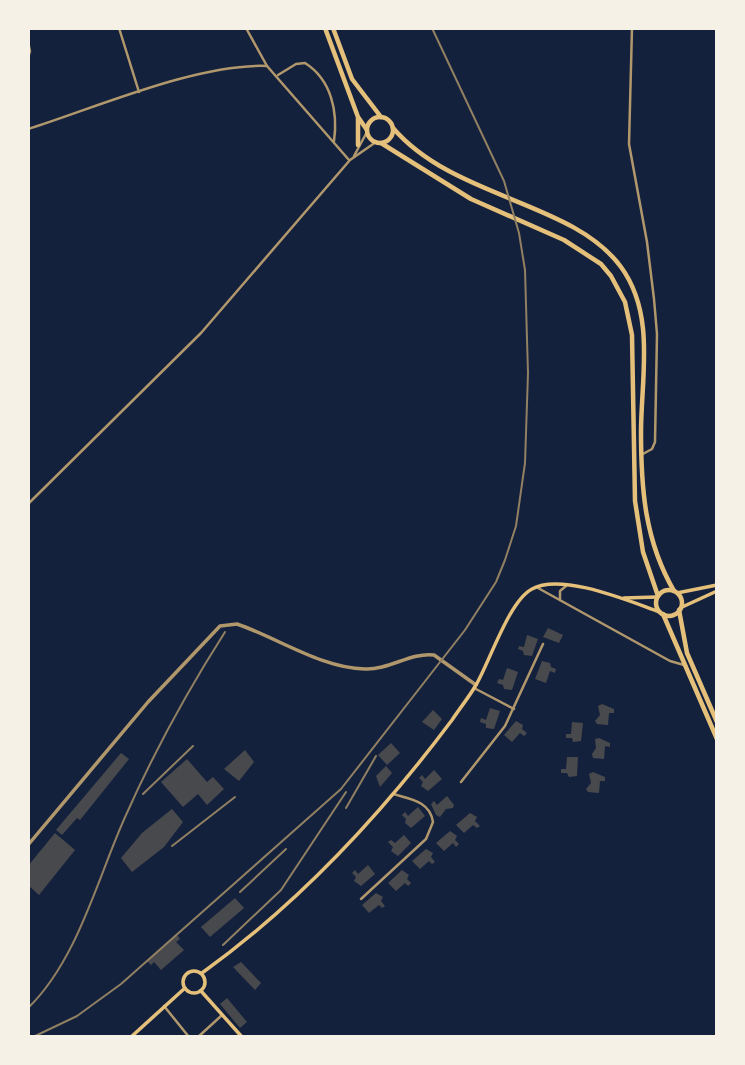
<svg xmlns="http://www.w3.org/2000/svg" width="745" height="1065" font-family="Barlow,sans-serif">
  <rect width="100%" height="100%" fill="#14213d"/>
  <g fill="#48494c">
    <path d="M548,628l15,7 -4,8 -16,-6z"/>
    <path d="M527,635l11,4 -6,17 -8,-1 -1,-4 -5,-2 1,-3 5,1z"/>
    <path d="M542,661l8,2 1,4 5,2 -1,4 -5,-2 -4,12 -11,-4z"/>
    <path d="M507,668l11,4 -6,18 -8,-1 -1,-4 -6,-2 2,-4 4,1z"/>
    <path d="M602,704l12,5v4h-5l-1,12 -11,-1 -2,-3 5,-6 -2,-9z"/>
    <path d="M490,708l10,3 -6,18 -8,-1v-4l-6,-2 1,-4 5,2z"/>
    <path d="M433,710l9,9 -8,11 -12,-8z"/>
    <path d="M516,721l7,4 -1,4 5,4 -3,3 -4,-3 -8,9 -8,-7z"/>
    <path d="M572,722l11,1 -2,18 -8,1 -1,-4h-6v-4h5z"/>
    <path d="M599,738l11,5v4l-5,-1 -1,13 -11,-1 -1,-4 4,-6 -1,-9z"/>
    <path d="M391,743l9,10 -13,12 -9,-10z"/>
    <path d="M245,750l9,12 -15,19 -15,-12z"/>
    <path d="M121,753l8,6 -49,61 -3,-2 -15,17 -6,-5z"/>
    <path d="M567,757h11l-1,19 -8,1 -2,-4h-6v-4h5z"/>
    <path d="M187,759l20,23 6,-5 11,12 -17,16 -9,-11 -15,13 -22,-25z"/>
    <path d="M386,766l6,7 -12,14 -4,-11z"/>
    <path d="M434,770l8,9 -14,12 -7,-5 2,-4 -4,-4 3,-3 3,4z"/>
    <path d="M593,772l12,5v4h-5l-1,12 -11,-1 -2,-3 5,-6 -2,-9z"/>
    <path d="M447,796l7,9 -1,3 -7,1 -6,8 -4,-2 -5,-11 3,-3 3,4z"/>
    <path d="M418,807l7,9 -14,12 -6,-5 1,-4 -4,-4 3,-3 3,4z"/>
    <path d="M172,809l11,13 -19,25 -32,25 -11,-14 21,-25z"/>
    <path d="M470,813l7,4 -2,4 5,5 -3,2 -4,-3 -9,8 -8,-8z"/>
    <path d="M450,831l7,5 -2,4 4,4 -3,3 -3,-4 -9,8 -8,-8z"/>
    <path d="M55,833l20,17 -36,45 -11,-10v-19z"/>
    <path d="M404,835l7,8 -13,13 -7,-5 2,-4 -5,-5 3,-2 4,3z"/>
    <path d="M426,849l7,4 -2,4 4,5 -3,2 -3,-3 -9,8 -8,-8z"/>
    <path d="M368,865l7,9 -14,12 -7,-5 2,-4 -4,-4 3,-3 3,4z"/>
    <path d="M402,870l7,5 -2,4 4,4 -3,3 -3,-3 -9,8 -8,-8z"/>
    <path d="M376,893l7,4 -2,4 4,5 -3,2 -3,-3 -10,8 -7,-8z"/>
    <path d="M235,898l9,10 -34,29 -9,-10z"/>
    <path d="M177,935l3,4 -4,3 8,8 -23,20 -7,-8 -3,3 -4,-4z"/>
    <path d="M241,962l20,21 -6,7 -22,-23z"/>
    <path d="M227,998l20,24 -7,6 -20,-24z"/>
  </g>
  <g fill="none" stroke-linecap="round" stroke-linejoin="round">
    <g stroke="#b1986c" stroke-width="2.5">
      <path d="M119,28l20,64"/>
      <path d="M246,28l21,38 82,94"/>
      <path d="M632,28l-3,116 18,98 7,57 3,35 -2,108 -3,7 -11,6"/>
      <path d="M28,42l2,9 -2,7"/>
      <path d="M278,75l18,-11 9,-1c27,17 33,50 29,78"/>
      <path d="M28,129c67,-21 170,-66 239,-63"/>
      <path d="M354,156l13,-24"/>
      <path d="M28,504l173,-171 149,-173 26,-18"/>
      <path d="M538,588l132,73 14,4"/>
      <path d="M560,600v-9l6,-5"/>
      <path d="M474,688l40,21"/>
      <path d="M461,782l44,-56 38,-82"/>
      <path d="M361,899l65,-60 7,-17c-3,-21 -23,-23 -40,-28"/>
      <path d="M164,1006l25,31"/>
      <path d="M198,1037l23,-21"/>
    </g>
    <path stroke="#b1986c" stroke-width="3.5" d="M28,845l120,-143 72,-76 17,-2c41,14 84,44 128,45 24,1 46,-17 69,-14l42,30"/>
    <g stroke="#e5c07b" stroke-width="3.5">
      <path d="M677,593l40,-8"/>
      <path d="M624,598l33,-1"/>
      <path d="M680,608l37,-17"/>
      <circle cx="194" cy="982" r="11"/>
      <path d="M202,973c96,-69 179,-158 250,-253 8,-12 17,-23 24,-35 14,-24 33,-84 56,-96 29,-17 99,13 128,23"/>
      <path d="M201,991l41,46"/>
      <path d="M131,1037l54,-49"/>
    </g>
    <g stroke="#e5c07b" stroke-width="4.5">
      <path d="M325,28l33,89 9,13"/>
      <path d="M333,28l19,51 29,38"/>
      <circle cx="380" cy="130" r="13"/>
      <path d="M393,128c61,71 180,73 228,139 35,48 20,111 20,165 0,58 4,109 33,159"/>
      <path d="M381,143l90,56 93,41 37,24 10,12 14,26 7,33 3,166 8,51 15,44"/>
      <path d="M358,145v-27"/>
      <circle cx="669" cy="603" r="13"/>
      <path d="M679,610l8,43 30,69"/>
      <path d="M663,614l54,125"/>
    </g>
    <g stroke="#918062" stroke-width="2">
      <path d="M143,794l50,-48"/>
      <path d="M346,808l30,-52"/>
      <path d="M172,846l63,-49"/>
      <path d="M240,892l46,-43"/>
      <path d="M223,945l58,-55 65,-98"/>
      <path d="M28,1008c50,-48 70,-132 98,-193 28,-63 62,-125 99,-183"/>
      <path d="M33,1037l44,-21 44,-32 220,-195 124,-159 31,-48 9,-22 11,-34 9,-63 3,-90 -3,-103 -6,-37 -15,-52 -72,-153"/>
    </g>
  </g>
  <rect width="745" height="1065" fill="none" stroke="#f6f1e7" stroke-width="60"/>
</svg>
